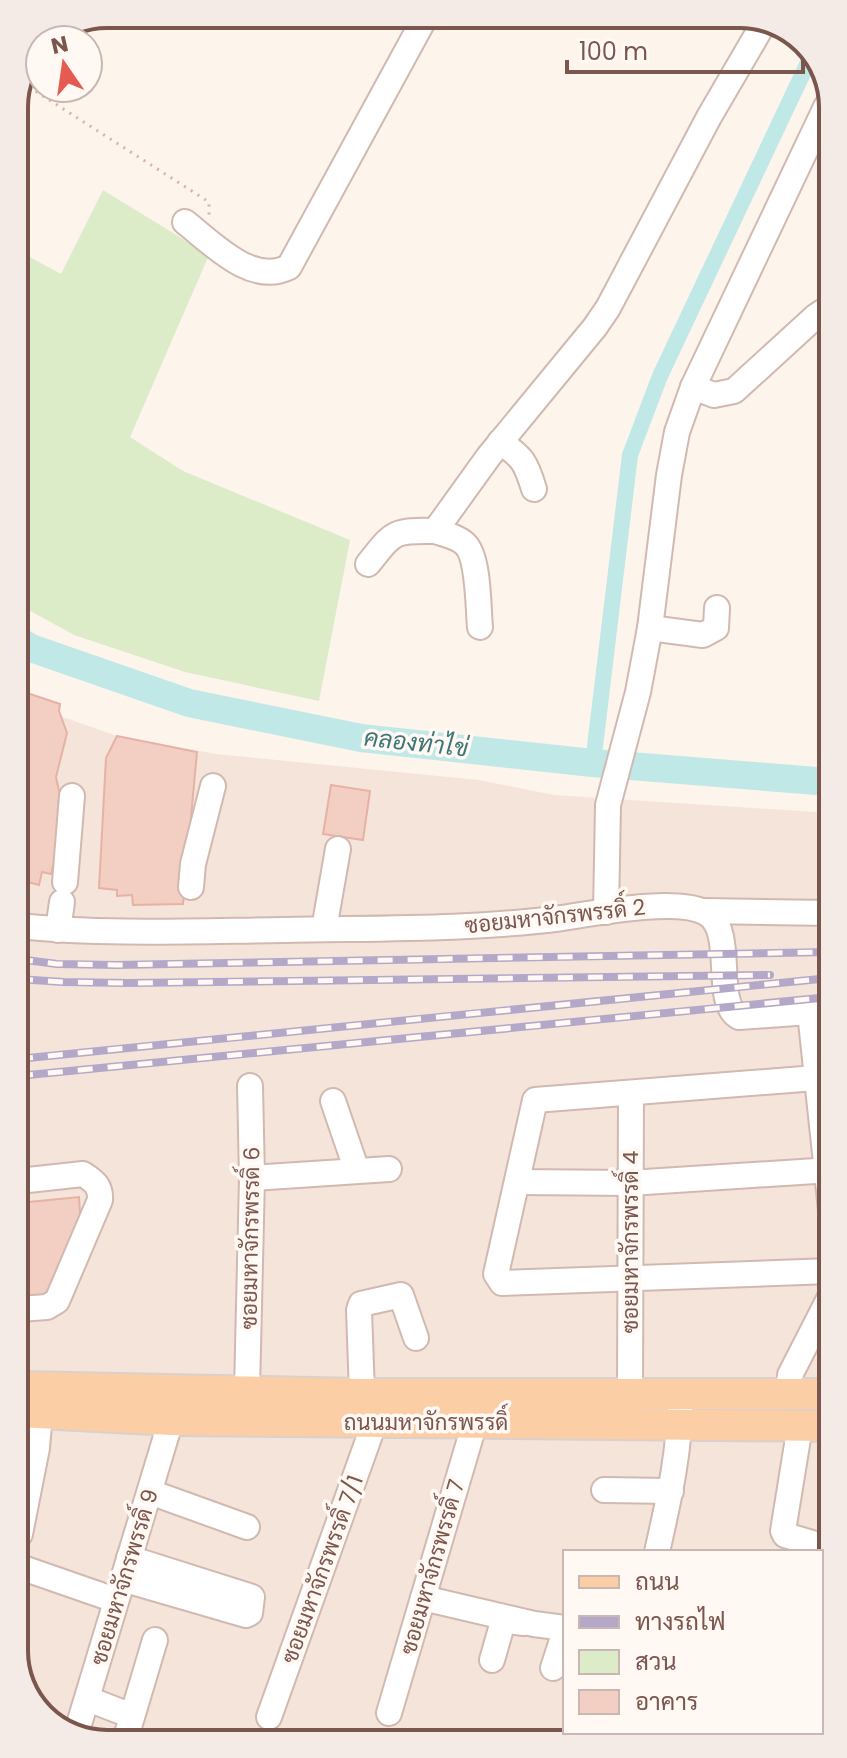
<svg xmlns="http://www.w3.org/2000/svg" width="847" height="1758" font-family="Poppins,Sarabun,sans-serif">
  <rect width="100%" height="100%" fill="#fdf4ec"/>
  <path fill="#f5e4da" d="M17,701l100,35 99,18 263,26 75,15 275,18 4,838 -12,39v-138h-256v180h216l-6,5 -674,7 -50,-19 -30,-39z"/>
  <path fill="#dcecc9" d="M103,190l106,65 -79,182 53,34 167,69 -31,161 -134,-29 -111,-37 -58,-32 -1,-354 46,25z"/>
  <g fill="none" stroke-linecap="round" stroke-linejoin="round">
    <path stroke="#bfe8e7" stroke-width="16" d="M593,763l37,-308 30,-79 152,-322"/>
    <path stroke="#bfe8e7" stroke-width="28" d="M16,639l15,9 158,55 172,35 232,25 236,19"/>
  </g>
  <g fill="#f3cec3" stroke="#e6b2a3" stroke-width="2">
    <path d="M27,693l33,11 -1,7 8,22 -11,44 4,18 -2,9 9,3 -16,67 -9,-2 -3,13 -15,-4 -6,12 -1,-184 4,1z"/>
    <path d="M117,736l80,16 -14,152 -50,1 -1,-10 -15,1v-6l-18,-2 7,-130z"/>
    <path d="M331,785l39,6 -7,49 -40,-6z"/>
    <path d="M79,1197l2,32 -28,66 -34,2v-94z"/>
  </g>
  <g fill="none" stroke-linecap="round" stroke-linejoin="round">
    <defs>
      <g id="minor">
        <path d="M185,222c28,22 67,64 104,45l138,-253"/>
        <path d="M693,387l21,8 20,-4 81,-74 12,-8"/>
        <path d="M500,442c23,15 26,21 34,47"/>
        <path d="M435,531c9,3 23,6 30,13 14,13 13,63 15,83"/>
        <path d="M368,564c26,-32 24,-34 67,-33l54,-75 106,-129 13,-19 101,-191 56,-96"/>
        <path d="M650,628l53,7 13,-7 1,-20"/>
        <path d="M65,882l7,-86"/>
        <path d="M191,887l2,-23 20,-78"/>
        <path d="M704,911l126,2"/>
        <path d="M606,912l2,-107 30,-113 12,-64 19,-153 8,-43 16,-45 133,-280"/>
        <path d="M18,926c88,9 177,5 266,4 93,-2 186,0 278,-12 34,-5 115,-21 144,-5 31,17 6,90 33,104l71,-5 21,198"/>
        <path d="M324,929l14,-80"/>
        <path d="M58,930l4,-28"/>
        <path d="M816,1078l-281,22 -39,174 6,9 329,-12"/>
        <path d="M333,1101l24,70"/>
        <path d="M252,1178l137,-9"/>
        <path d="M19,1181l64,-7c11,7 18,12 17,26l-43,101 -10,6 -28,2"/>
        <path d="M518,1182l112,1 201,-13"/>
        <path d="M247,1390l5,-212 -2,-92"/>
        <path d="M630,1392l1,-299"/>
        <path d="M362,1394l-3,-84 2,-6 40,-9 15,43"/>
        <path d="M788,1394l2,-19 41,-80"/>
        <path d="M800,1426l-17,105 2,4 44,13 -8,40"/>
        <path d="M604,1490l67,1"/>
        <path d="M150,1492l97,35"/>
        <path d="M20,1534l17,-86 3,-35"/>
        <path d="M657,1552c12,-53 24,-105 23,-159"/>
        <path d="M20,1567l95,33"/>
        <path d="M122,1579l124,36 4,-2 2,-16 -123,-39"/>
        <path d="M423,1598l111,26 31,4"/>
        <path d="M492,1660l10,-35 5,-4 17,2"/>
        <path d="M553,1668l12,-37"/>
        <path d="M88,1699l44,17"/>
        <path d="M389,1713l86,-291"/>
        <path d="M269,1717l106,-296"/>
        <path d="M676,1732l13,6"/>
        <path d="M76,1734l95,-314"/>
        <path d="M592,1739l3,-7"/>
        <path d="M213,1742l1,1"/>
        <path d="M124,1744l31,-104"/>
      </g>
      <g id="major">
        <path d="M20,1387l342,7h470"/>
        <path d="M20,1412l151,8 661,6"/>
      </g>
    </defs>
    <use href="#minor" stroke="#d1b9b0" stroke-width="28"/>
    <use href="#major" stroke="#dad0cd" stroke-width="34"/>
    <g stroke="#d9b1a5" stroke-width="3" stroke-dasharray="2 6" stroke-linecap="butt">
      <path d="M57,40l4,-7"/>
      <path d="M29,87l180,115v15"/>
      <path d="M14,109l26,-40"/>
    </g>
    <use href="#minor" stroke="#fff" stroke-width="24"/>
    <use href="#major" stroke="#fbcea5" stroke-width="30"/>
    <defs>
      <g id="rail">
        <path d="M18,959l39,5 59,1 714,-13"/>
        <path d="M18,979l45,3 65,1 642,-8"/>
        <path d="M18,1059l812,-81"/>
        <path d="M18,1076l812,-79"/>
      </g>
    </defs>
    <use href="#rail" stroke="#b4a8c9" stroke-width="8"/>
    <use href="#rail" stroke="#fff8f3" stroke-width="5" stroke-dasharray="15" stroke-linecap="butt"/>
  </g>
  <g text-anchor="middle" stroke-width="7" stroke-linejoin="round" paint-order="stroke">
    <g font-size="22" fill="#7a564d" stroke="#fff8f3">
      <text transform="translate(555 916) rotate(-6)" y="8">ซอยมหาจักรพรรดิ์ 2</text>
      <text transform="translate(250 1238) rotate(-89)" y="8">ซอยมหาจักรพรรดิ์ 6</text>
      <text transform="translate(630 1242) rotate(-90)" y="8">ซอยมหาจักรพรรดิ์ 4</text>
      <text x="426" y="1430">ถนนมหาจักรพรรดิ์</text>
      <text transform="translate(432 1567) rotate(-74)" y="8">ซอยมหาจักรพรรดิ์ 7</text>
      <text transform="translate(322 1569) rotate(-70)" y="8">ซอยมหาจักรพรรดิ์ 7/1</text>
      <text transform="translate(124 1577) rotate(-73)" y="8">ซอยมหาจักรพรรดิ์ 9</text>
    </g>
    <g font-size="24" font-style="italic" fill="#3c7676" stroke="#fff8f3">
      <text transform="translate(416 743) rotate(6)" y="8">คลองท่าไข่</text>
    </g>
  </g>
  <path d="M0 0H847V1758H0ZM107 28H740A79 79 0 0 1 819 107V1651A79 79 0 0 1 740 1730H107A79 79 0 0 1 28 1651V107A79 79 0 0 1 107 28Z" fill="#f4ebe6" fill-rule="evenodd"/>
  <path fill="none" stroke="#7a564d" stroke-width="4" d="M107 28H740A79 79 0 0 1 819 107V1651A79 79 0 0 1 740 1730H107A79 79 0 0 1 28 1651V107A79 79 0 0 1 107 28Z"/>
  <rect x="563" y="1550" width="260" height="184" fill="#fff8f3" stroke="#cab7b1" stroke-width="2"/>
  <rect x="579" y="1576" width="40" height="12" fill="#fbcea5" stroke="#cab7b1" stroke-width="2"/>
  <text x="635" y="1590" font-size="24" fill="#7a564d">ถนน</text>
  <rect x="579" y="1616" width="40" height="12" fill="#b4a8c9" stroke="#cab7b1" stroke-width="2"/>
  <text x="635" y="1630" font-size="24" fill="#7a564d">ทางรถไฟ</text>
  <rect x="579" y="1650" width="40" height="24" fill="#dcecc9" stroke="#cab7b1" stroke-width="2"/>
  <text x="635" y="1670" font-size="24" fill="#7a564d">สวน</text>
  <rect x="579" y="1690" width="40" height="24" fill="#f3cec3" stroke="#cab7b1" stroke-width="2"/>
  <text x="635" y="1710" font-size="24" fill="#7a564d">อาคาร</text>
  <g transform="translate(64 64) rotate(347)"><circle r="38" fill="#fff8f3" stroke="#cab7b1" stroke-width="2"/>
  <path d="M0-6L14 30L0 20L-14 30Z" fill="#e65b51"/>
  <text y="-12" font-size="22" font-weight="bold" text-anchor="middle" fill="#7a564d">N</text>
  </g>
  <path d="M567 60v12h236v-12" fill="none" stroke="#7a564d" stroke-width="4"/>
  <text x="579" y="60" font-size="24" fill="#7a564d" stroke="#fff8f3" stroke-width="6" paint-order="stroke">100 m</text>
</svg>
